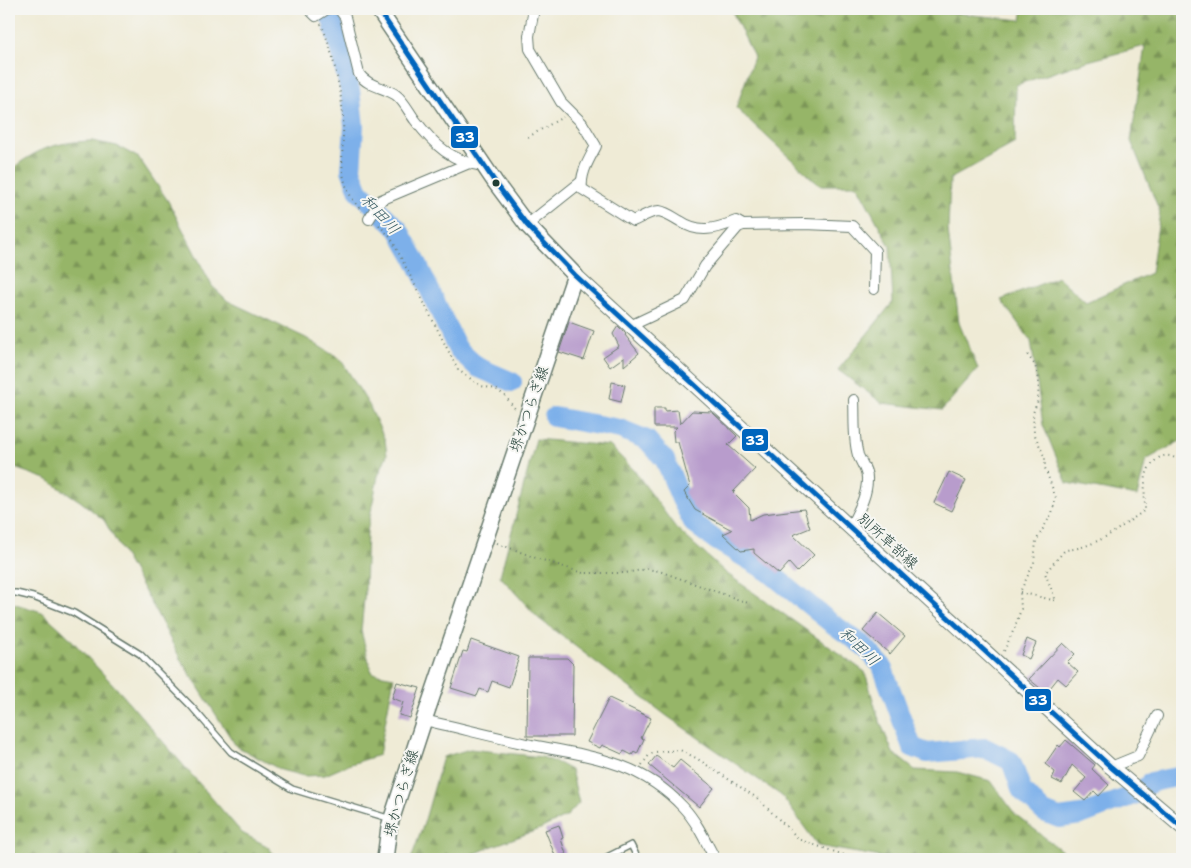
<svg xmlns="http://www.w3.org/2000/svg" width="1191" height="868" font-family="'Shantell Sans','Klee One',sans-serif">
  <defs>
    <pattern id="forest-firs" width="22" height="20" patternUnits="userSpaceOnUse" patternTransform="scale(1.25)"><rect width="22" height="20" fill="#96b568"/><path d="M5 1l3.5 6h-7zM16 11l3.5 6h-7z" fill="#7a9456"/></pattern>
  </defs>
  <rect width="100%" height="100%" fill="#f6f6f2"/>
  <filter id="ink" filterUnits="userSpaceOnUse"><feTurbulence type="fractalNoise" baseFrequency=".02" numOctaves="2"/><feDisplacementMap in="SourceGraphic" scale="10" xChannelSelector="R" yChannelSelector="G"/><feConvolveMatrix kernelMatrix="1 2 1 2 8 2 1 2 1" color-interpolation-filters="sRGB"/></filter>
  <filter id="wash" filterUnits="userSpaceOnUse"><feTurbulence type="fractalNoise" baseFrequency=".0096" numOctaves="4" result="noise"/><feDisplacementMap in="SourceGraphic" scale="20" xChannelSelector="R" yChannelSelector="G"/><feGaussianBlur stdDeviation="1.12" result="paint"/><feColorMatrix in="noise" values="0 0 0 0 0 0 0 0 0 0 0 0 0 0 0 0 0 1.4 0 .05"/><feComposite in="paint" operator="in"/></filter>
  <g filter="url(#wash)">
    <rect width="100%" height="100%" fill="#efebd6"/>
    <g fill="url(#forest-firs)" stroke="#5a794e">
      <path d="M731,9h186l104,11 2,-11h159v431l-36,20 -9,36 -70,-13 -24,-58 -12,-84 -30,-41 57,-23 28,25 65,-29 9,-61 -29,-71 14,-95 -57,15 -72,24 -1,58 -65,36 -2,51 11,93 19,46 -36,41 -60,-7 -44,-33 55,-68 -3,-56 -33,-61h-38l-83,-77 18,-51z"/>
      <path d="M92,141l25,5 22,12 29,43 44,85 16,15 78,37 35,22 28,45 16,35 2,15 -9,21 -11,56 -2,57 -4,42 11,42 22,4 -15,78 -31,10 -23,10 -21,1 -23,-6 -45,-24 -55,-86 -28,-54 -49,-86 -24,-19 -34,-22 -37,-13v-295c29,-23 47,-29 83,-30z"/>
      <path d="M536,439l74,7 24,24 42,58 50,45 139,99 13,45 15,36 22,17 42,2 34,9 24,33 57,45h-180l-74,-13 -36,-50 -115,-80 -129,-98 -38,-42z"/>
      <path d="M9,602l33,10 23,21 55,59 122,141 25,13 11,13h-269z"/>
      <path d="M470,749l72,8 18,7 11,6 8,33 -12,13 -27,13 -50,18 -27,12h-52l13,-36 19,-66z"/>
    </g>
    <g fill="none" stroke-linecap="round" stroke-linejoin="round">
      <g stroke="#7db0ea" stroke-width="20">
        <path d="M324,9l8,10 18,71 4,36 -3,44 8,21 39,38 17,30 42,89 20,19 35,15"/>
        <path d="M554,417l66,12 27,11 18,20 16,39 13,25 23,17 52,31 61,50 34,24 18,20 30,81 15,6 58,-5 26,13 11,30 22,21 15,6 22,-3 58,-22 12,-11 31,-6"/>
      </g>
    </g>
    <g id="blocks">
      <g fill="#b89ccc">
        <path d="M569,322l25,9 -10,29 -25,-8z"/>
        <path d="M618,326l8,8 -1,1 14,18 -15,13v-9l-14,10 -7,-10 16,-11 -6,-12z"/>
        <path d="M612,382l13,3 -4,17 -12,-3z"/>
        <path d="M654,408h11v3l13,-1 2,14 12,-13 20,1 25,24 -9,9 27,24 -22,23 16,16 1,12 13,-6 41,-5 6,19 -17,7 21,20 -17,17 -8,-9 -10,11 -25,-21v-4l-13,2 -18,-17 9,-4 -37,-20 -11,-18 6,-6 -12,-44h-4l-1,-11 4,-4h-23z"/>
        <path d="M949,472l17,8 -15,31 -17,-8z"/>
        <path d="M878,613l27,23 -15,18 -27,-23z"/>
        <path d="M1027,639l9,4 -7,16 -8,-4z"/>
        <path d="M471,640l48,17 -10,30 -17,-6 -4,11 -8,-3 -3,7 -26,-8 12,-37 4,1z"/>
        <path d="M1063,643l12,11 -8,8 11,10 -12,13 -8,-7 -12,15 -17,-14z"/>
        <path d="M528,658h39l6,6 -1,72h-45z"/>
        <path d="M397,682l23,6 -10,30 -11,-3 4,-13 -11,-4z"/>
        <path d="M609,698l42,20 -10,20 3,1 -7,15 -3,-2 -2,3 -8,-4 -2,3 -20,-9 -2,3 -13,-6z"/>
        <path d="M1066,740l29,25 -3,4 17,16 -10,11 -5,-5 -9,10 -11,-9 12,-14 -14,-13 -10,19 -10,-5 3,-7 -10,-8 13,-19 2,2z"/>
        <path d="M656,756l17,12 7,-8 34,28 -15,19 -50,-42z"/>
        <path d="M559,825l4,13 -2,1 5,15 -10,4 -11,-28z"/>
      </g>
    </g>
  </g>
  <g filter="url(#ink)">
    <use href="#blocks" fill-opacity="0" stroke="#687a6d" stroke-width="1"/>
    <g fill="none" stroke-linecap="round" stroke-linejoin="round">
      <defs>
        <g id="lane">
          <path d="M9,593h7l17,4 41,16 66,41 51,52 40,46 61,37 99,30"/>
          <path d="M603,859l28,-14 7,14"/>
        </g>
        <g id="street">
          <path d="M309,9l7,7 11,-7"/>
          <path d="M339,9l6,8 14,57c9,13 26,13 37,21 8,6 13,17 19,25 19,25 37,42 69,46"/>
          <path d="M534,9l-5,27 1,13 31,53 21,21 14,23c-7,14 -16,27 -14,43l51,32c7,-3 18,-10 26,-10 7,1 14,6 21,10 19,13 36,8 56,0l7,4"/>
          <path d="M369,219l12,-19 86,-36"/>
          <path d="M527,225l54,-43"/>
          <path d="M630,326l55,-26 20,-34 33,-39 5,-2 62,-1 47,2 23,25 -1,38"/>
          <path d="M850,528c7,-15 17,-31 17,-48 1,-9 -6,-17 -9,-25 -5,-17 -3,-37 -4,-55"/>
          <path d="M424,720c35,8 71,17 107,25 59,11 109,16 152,62 14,15 23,35 32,52"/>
          <path d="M1111,767l27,-11 19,-40"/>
        </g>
        <path id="secondary" d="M575,275l536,492 71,60"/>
        <path id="primary" d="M378,9l117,173 32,43 48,50 -151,445 -35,107 -4,32"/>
      </defs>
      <use href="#lane" stroke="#687a6d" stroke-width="8"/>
      <use href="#street" stroke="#687a6d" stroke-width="12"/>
      <use href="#secondary" stroke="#687a6d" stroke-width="16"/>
      <use href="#primary" stroke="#687a6d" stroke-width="18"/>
      <g stroke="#687a6d" stroke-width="2" stroke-dasharray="1 4" stroke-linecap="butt">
        <path d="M321,24c10,20 21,70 22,93 2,37 -10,63 19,94"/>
        <path d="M528,137l35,-20"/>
        <path d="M379,225l12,13 67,132 23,16 15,3 9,7 11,14"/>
        <path d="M497,543l39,15 47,15h42l22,-4 12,2 89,32"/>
        <path d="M1020,592l36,9 -11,-28 20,-23c31,-2 56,-23 80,-40 0,-12 -2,-28 3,-40 1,-3 5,-6 7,-9 9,-9 18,-5 27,1"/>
        <path d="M1004,651l11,-24 6,-18 -1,-17 14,-29 2,-22 16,-28 4,-15 -11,-30v-10l-11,-25 -1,-20 5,-13 1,-21 -4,-14 -9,-12"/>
        <path d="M642,765l7,-10 6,-3 25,-2 16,8 61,40 43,42 50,17 13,2"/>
      </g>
      <use href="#lane" stroke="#fff" stroke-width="5"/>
      <use href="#street" stroke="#fff" stroke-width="10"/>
      <use href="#secondary" stroke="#fff" stroke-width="14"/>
      <use href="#primary" stroke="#fff" stroke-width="15"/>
      <defs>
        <path id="bus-1" d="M378,9l117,173 32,43 48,50 536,492 71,60"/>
      </defs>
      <use href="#bus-1" stroke="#f6f6f2" stroke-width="9"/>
      <use href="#bus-1" stroke="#0065bd" stroke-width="5"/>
    </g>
  </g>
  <circle fill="#1f3d34" stroke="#f6f6f2" stroke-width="2" cx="496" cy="183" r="4.5"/>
  <g text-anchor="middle" stroke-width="4" stroke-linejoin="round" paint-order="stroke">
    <g font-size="15" fill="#1f3d34" stroke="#f6f6f2">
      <text transform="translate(529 409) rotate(-71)" y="5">堺かつらぎ線</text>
      <text transform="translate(888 541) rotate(42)" y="5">別所草部線</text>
      <text transform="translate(401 793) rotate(-74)" y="5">堺かつらぎ線</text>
    </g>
    <g font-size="16" font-style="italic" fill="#365a62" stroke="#f6f6f2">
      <text transform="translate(381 214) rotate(47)" y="6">和田川</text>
      <text transform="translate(860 646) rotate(44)" y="6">和田川</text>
    </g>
  </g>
  <g stroke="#f6f6f2" stroke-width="2">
    <rect x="450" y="125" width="29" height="24" rx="5" fill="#0065bd"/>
    <rect x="741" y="428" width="28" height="24" rx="5" fill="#0065bd"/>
    <rect x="1024" y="688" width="28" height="24" rx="5" fill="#0065bd"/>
  </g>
  <g font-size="14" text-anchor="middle" font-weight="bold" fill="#fff">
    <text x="465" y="142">33</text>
    <text x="755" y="445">33</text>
    <text x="1038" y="705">33</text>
  </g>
  <rect width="1191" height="868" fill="none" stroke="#f6f6f2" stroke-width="30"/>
</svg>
